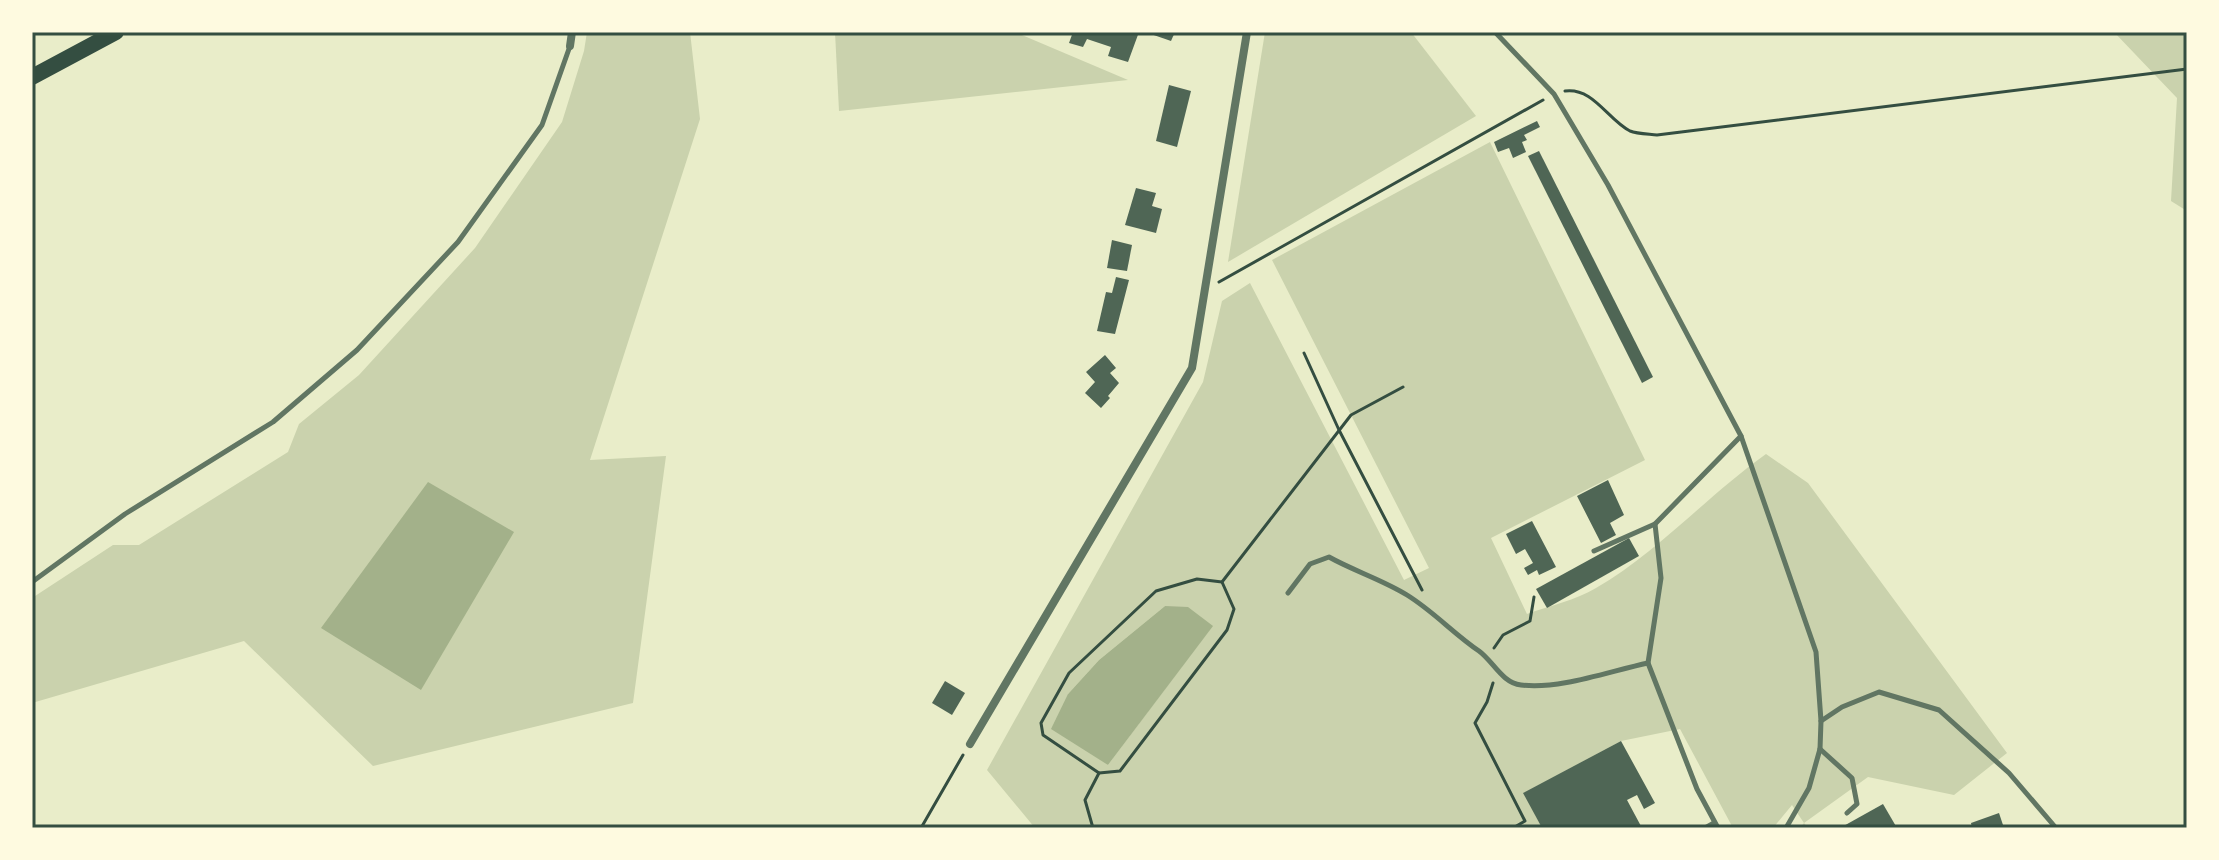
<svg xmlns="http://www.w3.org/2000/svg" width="2219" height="860" font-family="'Asap Condensed',sans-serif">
  <rect width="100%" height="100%" fill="#e9edc9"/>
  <g fill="#cad2ad" fill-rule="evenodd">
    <path d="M587,32h103l10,87 -110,341 76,-4 -33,247 -260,63 -129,-125 -212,62v-105l81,-53h26l149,-93 11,-28 60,-49 116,-127 87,-126 22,-71z"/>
    <path d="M835,32h180l113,48 -289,31z"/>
    <path d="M1265,32h146l65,84 -248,146z"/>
    <path d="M2114,32h73v179l-16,-10 6,-103z"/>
    <path d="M1490,142l155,318 -154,78 36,76c22,-8 49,-14 69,-26 61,-35 112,-93 170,-134l42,29 199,270 -53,42 -86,-18 -64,46 4,5h-8l4,-5 -12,-18 -19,23h-40l-53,-99 -59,12 -97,52 18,35h-507l-48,-58 216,-388 19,-81 28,-18 154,297 25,-12 -157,-308zM1165,606l47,20 -104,139 -40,-71 31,-34z"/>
  </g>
  <g fill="#a3b18a">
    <path d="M428,482l86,50 -93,158 -100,-62z"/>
    <path d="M1165,606l23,1 25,19 -105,139 -57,-36 17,-35 31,-34z"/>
  </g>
  <g fill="#4f6655">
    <path d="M1073,32h66l-11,30 -20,-6 3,-9 -24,-8 -4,8 -14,-4z"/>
    <path d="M1145,32h30l-4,9z"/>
    <path d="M1169,85l22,6 -14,56 -21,-6z"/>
    <path d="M1537,121l3,6 -16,8 3,5 -5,2 4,10 -13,6 -4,-10 -11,4 -4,-10z"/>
    <path d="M1539,151l114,226 -11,6 -114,-227z"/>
    <path d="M1136,188l20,5 -4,13 10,3 -6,24 -31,-8z"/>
    <path d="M1112,240l20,5 -5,26 -20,-3z"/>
    <path d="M1116,277l13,3 -14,54 -18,-3 9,-39 6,1z"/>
    <path d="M1105,355l11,13 -6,5 9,10 -11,13 2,2 -9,10 -16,-15 10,-11 -9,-10z"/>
    <path d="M1608,480l16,35 -14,8 6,12 -15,8 -24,-47z"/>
    <path d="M1532,521l24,46 -17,8 -2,-5 -9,5 -4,-7 9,-5 -8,-14 -9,5 -10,-20z"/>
    <path d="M1629,538l10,18 -92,52 -11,-19z"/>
    <path d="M945,681l20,12 -13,22 -20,-12z"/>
    <path d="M1621,741l34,62 -11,6 -7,-14 -10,5 15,28h-100l-19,-35z"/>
    <path d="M1883,804l14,24h-57z"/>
    <path d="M1999,813l5,15h-32l-1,-5z"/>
  </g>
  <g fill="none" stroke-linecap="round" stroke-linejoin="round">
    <g stroke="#344e41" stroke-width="3">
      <path d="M1565,91c28,-4 43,29 65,40 7,3 19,3 27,4l530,-66"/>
      <path d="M1219,282l324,-182"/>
      <path d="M1304,353l35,77 83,160"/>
      <path d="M1494,648l9,-13 27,-14 4,-24"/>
      <path d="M1493,683l-6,19 -12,21 50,98 -12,7"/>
      <path d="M1099,773l21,-2 107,-141 7,-21 -12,-27"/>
      <path d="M921,828l42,-73"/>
      <path d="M1093,828l-8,-28 14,-27 -56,-38 -2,-12 28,-50 87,-82 41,-12 25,3 129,-167 52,-28"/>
    </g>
    <g stroke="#617663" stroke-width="5">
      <path d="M1495,32l59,62 54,91 133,251 75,216 5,69 -1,28 -11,39 -23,40"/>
      <path d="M1594,551l61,-27"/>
      <path d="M32,582l93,-68 148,-92 84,-72 101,-108 84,-117 28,-79"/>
      <path d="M1288,593l22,-29 19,-7c25,14 54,23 78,38 26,16 47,39 72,56 14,10 23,32 42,34 38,5 89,-14 127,-22"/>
      <path d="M1821,721l21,-14 37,-15 60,18 70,63 47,55"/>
      <path d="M1820,749l32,29 5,26 -10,9"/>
      <path d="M1705,828l9,-5"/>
      <path d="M1718,828l-21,-39 -49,-126 13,-85 -6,-54 86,-88"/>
    </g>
    <g stroke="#617663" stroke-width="8">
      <path d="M570,46l2,-14"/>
      <path d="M970,744l222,-376 55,-336"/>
    </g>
    <path stroke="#344e41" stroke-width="16" d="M32,77l84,-45"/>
  </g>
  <rect width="2219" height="860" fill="none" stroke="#fefae0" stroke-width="68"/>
  <rect x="34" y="34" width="2151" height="792" fill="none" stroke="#344e41" stroke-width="3"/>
</svg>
